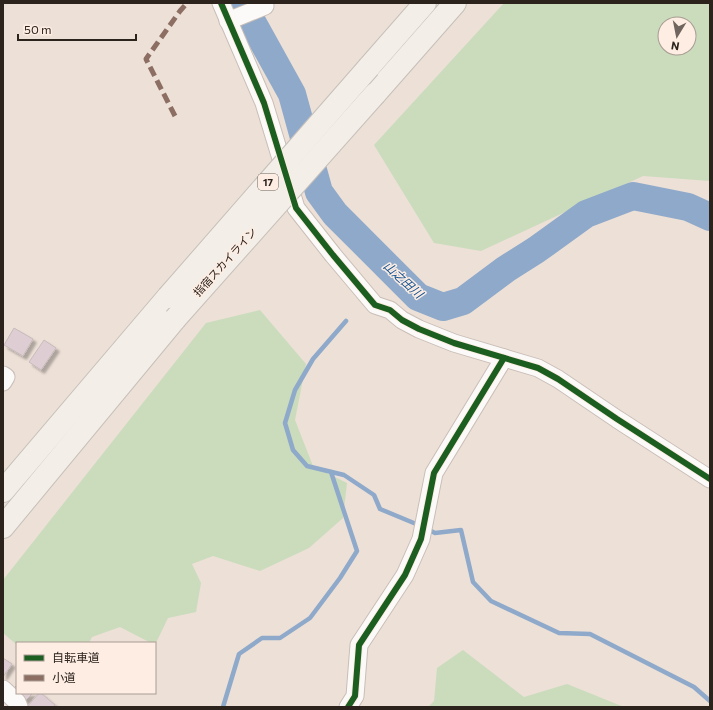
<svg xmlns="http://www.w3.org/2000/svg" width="713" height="710" font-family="Commissioner,'Noto Sans JP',sans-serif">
  <defs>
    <filter id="shadow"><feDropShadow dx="3.5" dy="3.5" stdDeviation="1" flood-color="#0004"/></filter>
  </defs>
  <rect width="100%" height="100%" fill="#ede0d7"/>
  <g fill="#cadcbc" fill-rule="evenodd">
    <path d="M504,3h206v178l-67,-5 -162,75 -47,-8 -60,-98zM665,24h24v24h-24z"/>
    <path d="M260,310l46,54 -11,56 18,46 34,17 -4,35 -34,30 -49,23 -47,-15 -21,8 9,19 -5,29 -28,6 -13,27v-2h-4l-31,-16 -28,10 -3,6h-72v2l-14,-12v-53l203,-257z"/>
    <path d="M463,650l61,47 43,-13 57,23h-196l6,-6 3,-33z"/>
  </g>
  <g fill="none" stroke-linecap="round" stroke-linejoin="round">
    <g stroke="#8ea9ca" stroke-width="4.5">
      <path d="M346,321l-33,38 -18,31 -10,33 8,27 14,16 37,9 30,20 6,14 41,17"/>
      <path d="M427,529l8,4 26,-3 12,52 18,19 68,32 31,1 104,53 16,14"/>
      <path d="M223,707l16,-53 23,-16h18l30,-20 30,-40 17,-27 -26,-79"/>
    </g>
    <path stroke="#8ea9ca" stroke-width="28" d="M244,3l7,17 41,74 27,98 16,22 83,83 25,10 20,-6 43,-32 30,-19 50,-36 47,-18 55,11 22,10"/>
  </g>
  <g fill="#decdd2" stroke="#c6bbbb" filter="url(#shadow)">
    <path d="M14,328l19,11 -10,17 -19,-11z"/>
    <path d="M44,340l12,8 -15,22 -12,-8z"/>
    <path d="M3,658l9,6 -9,13z"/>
    <path d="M17,685v8h16l-8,8 -13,-11z"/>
    <path d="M39,693h2l14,12 -1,2h-27z"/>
  </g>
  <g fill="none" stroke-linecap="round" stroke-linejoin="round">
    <defs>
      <g id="minor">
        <path d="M221,3l43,100 32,105 37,47 42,50 15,5 12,10 17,9 35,14 84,25 20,11 59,40 93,60"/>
        <path d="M228,21l37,-15"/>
        <path d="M3,375l3,2 -3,5"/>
        <path d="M3,689l14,13 2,5"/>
        <path d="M348,707l7,-11 4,-51 46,-70 16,-36 13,-66 70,-115"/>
      </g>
      <g id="primary">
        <path d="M369,67l56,-64"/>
        <path d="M375,94l80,-91"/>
        <path d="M3,491l165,-194"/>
        <path d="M3,527l172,-208"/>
      </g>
    </defs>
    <use href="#minor" stroke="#c9beb7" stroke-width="19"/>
    <use href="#primary" stroke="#c6c0bb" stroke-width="24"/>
    <use href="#minor" stroke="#fcfaf9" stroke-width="17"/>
    <use href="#primary" stroke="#f3eee7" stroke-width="22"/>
    <defs>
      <g id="primary-bridge">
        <path d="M168,297l201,-230"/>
        <path d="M175,319l200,-225"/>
      </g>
    </defs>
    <use href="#primary-bridge" stroke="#c6c0bb" stroke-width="24" stroke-linecap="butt"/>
    <use href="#primary-bridge" stroke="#f3eee7" stroke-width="22"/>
    <path stroke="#8d6e63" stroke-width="5" stroke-dasharray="10 5" stroke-linecap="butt" d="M175,116l-29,-57 34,-48 7,-8"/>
    <defs>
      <g id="cycleway">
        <path d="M221,3l43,100 32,105 37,47 42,50 15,5 12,10 17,9 35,14 84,25 20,11 59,40 93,60"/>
        <path d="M348,707l7,-11 4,-51 46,-70 16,-36 13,-66 70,-115"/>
      </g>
    </defs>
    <use href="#cycleway" stroke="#fdede3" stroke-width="8"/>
    <use href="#cycleway" stroke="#1b5e20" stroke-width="6"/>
  </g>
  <g text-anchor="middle" stroke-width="3" stroke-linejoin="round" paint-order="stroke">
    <rect fill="#fdede3" stroke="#6b6058" stroke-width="1" x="258" y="174" width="20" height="16" rx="3"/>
    <g font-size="10" font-weight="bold" fill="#2c231d">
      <text x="268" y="186">17</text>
    </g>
    <g font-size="11" fill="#2c231d" stroke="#fdede3">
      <text transform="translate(225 262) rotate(-48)" y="4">指宿スカイライン</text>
    </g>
    <g font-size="12" font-style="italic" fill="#135393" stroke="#fdede3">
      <text transform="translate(403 280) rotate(42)" y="4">山之田川</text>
    </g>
  </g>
  <rect width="713" height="710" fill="none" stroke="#2c231d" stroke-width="8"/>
  <rect x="16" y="642" width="140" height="52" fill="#fdede3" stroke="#a99c94"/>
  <rect x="24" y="655" width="20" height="6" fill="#1b5e20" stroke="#a99c94"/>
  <text x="52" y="662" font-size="12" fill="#2c231d">自転車道</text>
  <rect x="24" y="675" width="20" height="6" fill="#8d6e63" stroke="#a99c94"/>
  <text x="52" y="682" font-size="12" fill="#2c231d">小道</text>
  <g transform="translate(677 36) rotate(190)"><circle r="19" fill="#fdede3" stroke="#a99c94"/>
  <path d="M0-3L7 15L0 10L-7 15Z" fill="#70655e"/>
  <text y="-6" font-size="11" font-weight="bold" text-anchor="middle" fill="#2c231d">N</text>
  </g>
  <path d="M18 34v6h118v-6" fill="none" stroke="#2c231d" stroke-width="2"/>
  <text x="24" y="34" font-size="12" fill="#2c231d" stroke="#fdede3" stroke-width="3" paint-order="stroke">50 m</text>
</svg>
